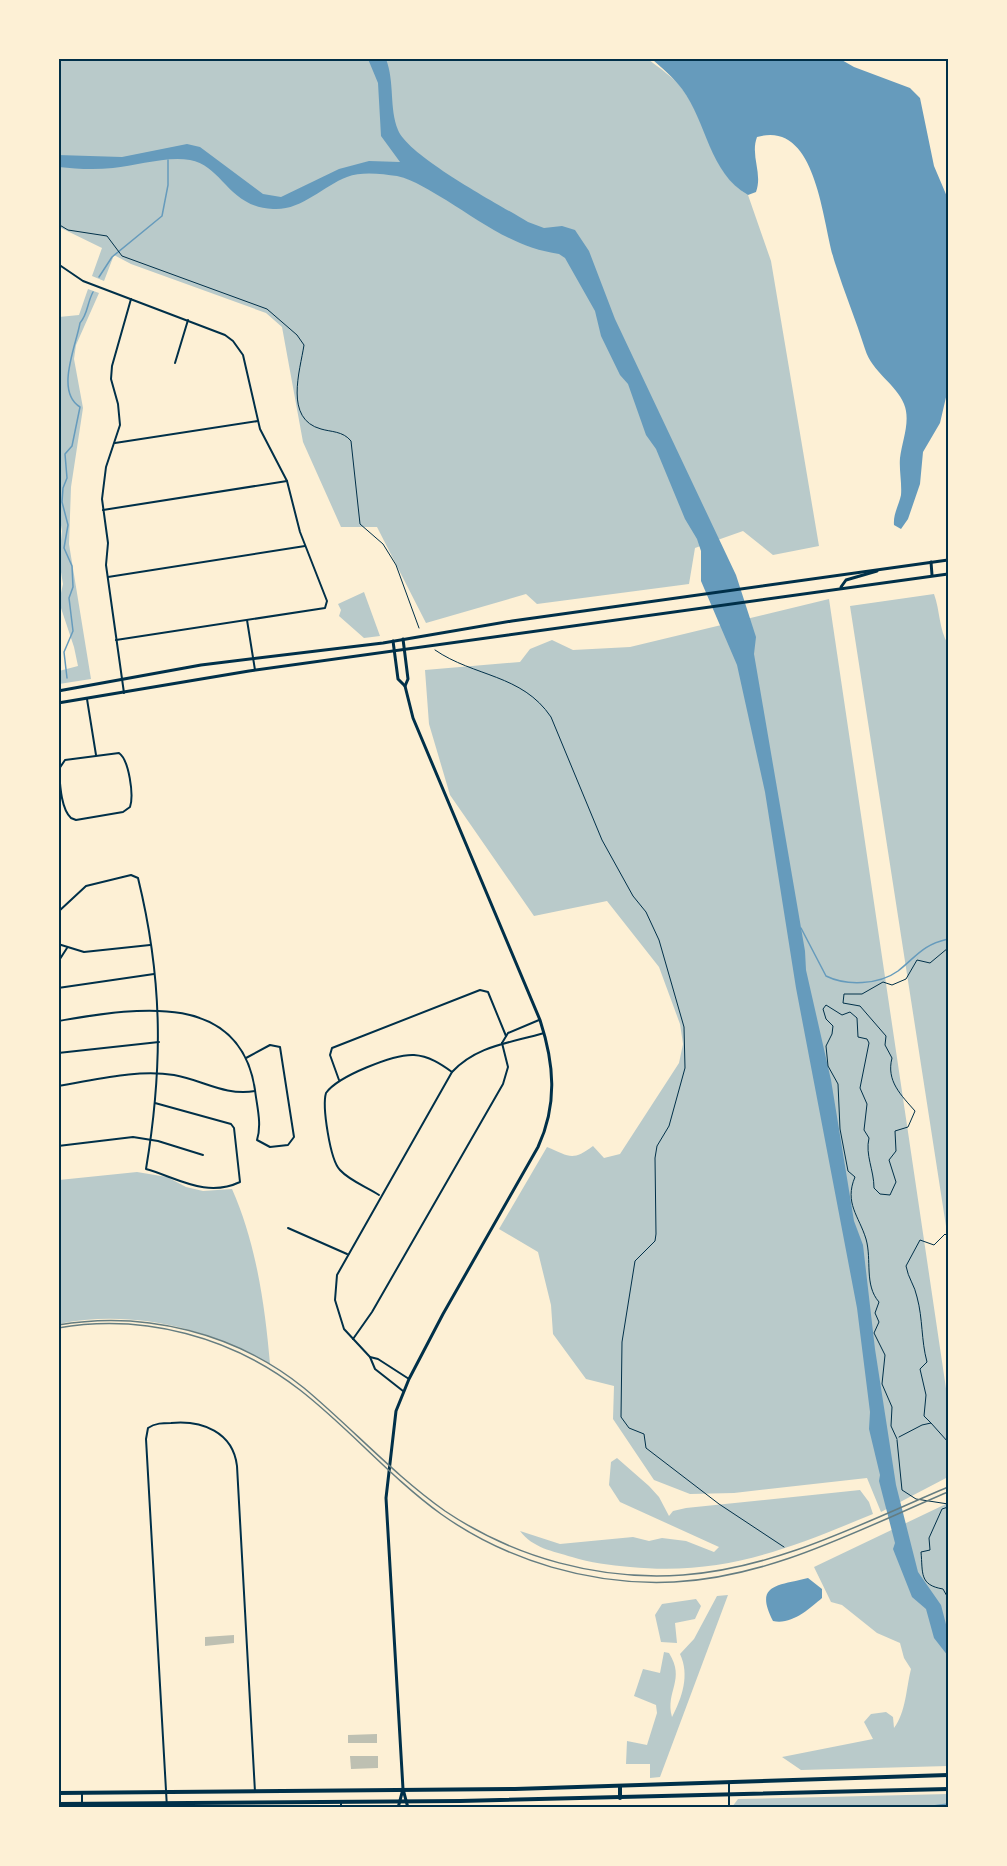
<svg xmlns="http://www.w3.org/2000/svg" width="1007" height="1866" font-family="'Noto Serif',serif">
  <rect width="100%" height="100%" fill="#fdf0d5"/>
  <g fill="#b9caca">
    <path d="M59,59h589c11,9 27,19 35,31 25,33 27,83 65,105l23,66 48,285 -46,9 -30,-24 -48,17 -6,36 -152,20 -11,-10 -100,29 -49,-96h-36l-38,-85 -21,-115 -16,-14 -135,-49 -17,-9 -10,26 -12,-5 10,-28 -43,-21z"/>
    <path d="M88,289l11,4 -23,52 -2,14 9,49 -12,79 -2,57 22,135 -32,5v-13l19,-5 -4,-19 -15,-45 4,-18 -4,-24 3,-29 -4,-24 1,-190 20,-2z"/>
    <path d="M364,592l16,44 -16,2 -25,-22 2,-6 -3,-6z"/>
    <path d="M934,594c6,16 5,36 14,50v595l-98,-633z"/>
    <path d="M829,599l119,803v75l-67,35 -14,-34 -133,15 -44,1 -36,-14 -41,-61 1,-33 -28,-7 -33,-45 -2,-29 -13,-53 -39,-23 48,-82c22,9 25,15 46,-1l11,12 16,-4 59,-91 4,-19 -3,-20 -21,-57 -52,-66 -73,15 -84,-121 -21,-71 -4,-54 95,-8 10,-13 22,-9 21,10 57,-3z"/>
    <path d="M137,1172l30,5 19,10 17,4 29,-2c24,54 33,116 38,175 -63,-36 -139,-55 -211,-40v-144z"/>
    <path d="M617,1458l32,28 10,11 10,19 4,-5 13,-3 174,-18 9,12 4,12c-85,35 -149,62 -243,53 -20,-2 -40,-4 -58,-10 -20,-6 -39,-9 -52,-26l40,13 73,-7 16,4 13,-3 24,3 28,11 5,-5 -99,-45 -11,-17 2,-23z"/>
    <path d="M948,1503v263l-147,4 -19,-13 91,-18 -9,-17 7,-8 15,-2 7,5 1,11c12,-16 12,-39 17,-59l-7,-11 -4,-15 -23,-10 -35,-28 -11,-3 -17,-35z"/>
    <path d="M728,1595l-68,182 -10,1v-14h-24l1,-23 20,4 10,-32 -1,-8 -22,-9 9,-27 17,4 4,-21 5,1c17,27 -4,38 3,64 10,-19 18,-42 8,-63l14,-15 23,-43z"/>
    <path d="M696,1599l5,7 -6,13 -20,4 2,20 -16,-1 -6,-27 7,-11z"/>
    <path d="M948,1794v13h-216l6,-8z"/>
  </g>
  <g fill="#669bbc">
    <path d="M368,59h18c9,24 3,49 12,71 11,27 102,75 130,92l16,6 18,-2 13,4 14,21 26,68 121,256 20,62 -2,17 51,297 1,19 25,110 23,141 9,24 12,104 21,136 22,87 23,33 7,27v24l-14,-18 -8,-29 -14,-12 -19,-48 2,-6 -16,-62 1,-6 -11,-46 1,-17 -13,-104 -61,-320 -31,-196 -28,-127 -36,-84v-30l-4,-12 -12,-20 -29,-70 -10,-14 -18,-51 -8,-9 -19,-39 -6,-25 -30,-53 -6,-4c-44,-6 -76,-31 -113,-54 -16,-9 -31,-20 -49,-24 -15,-2 -35,-5 -50,1 -24,9 -46,34 -74,32 -45,-2 -50,-43 -83,-49 -25,-4 -53,6 -77,8 -18,2 -37,1 -54,-1l-1,-12 64,2 65,-13 13,3 63,47 18,3 58,-28 30,-8 31,1 -19,-26 -3,-53z"/>
    <path d="M652,59h188l14,8 56,21 10,10 14,68 14,33 -1,194 -7,30 -17,29 -3,32 -12,35 -7,10 -7,-4c-1,-11 5,-20 7,-30 1,-12 -2,-25 -1,-37 2,-17 11,-37 4,-54 -8,-20 -32,-32 -39,-55 -9,-29 -21,-57 -30,-86 -13,-39 -17,-144 -78,-126 -7,19 6,36 -1,55l-8,3c-39,-22 -41,-73 -66,-106 -8,-11 -20,-21 -30,-30z"/>
    <path d="M808,1578l14,11v9c-13,11 -30,27 -49,23 -19,-37 4,-35 35,-43z"/>
  </g>
  <g fill="none" stroke-linecap="round" stroke-linejoin="round">
    <g stroke="#669bbc" stroke-width="1.5">
      <path d="M99,277l13,-20 50,-41 6,-31v-25"/>
      <path d="M67,678l-3,-26 9,-21 -4,-33 4,-11 -1,-21 -8,-18 4,-23 -6,-23 1,-14 4,-10 -2,-24 7,-8 8,-39c-25,-15 -4,-61 0,-84 8,-9 7,-20 13,-31"/>
      <path d="M801,928l25,48c20,10 53,9 72,-5 19,-15 24,-26 50,-32"/>
      <path d="M918,1808l30,-4"/>
    </g>
  </g>
  <g fill="#bec0b2">
    <path d="M234,1635v8l-29,3v-9z"/>
    <path d="M377,1734v9h-29v-8z"/>
    <path d="M350,1756h28v12l-27,1z"/>
  </g>
  <g fill="none" stroke-linecap="round" stroke-linejoin="round">
    <g stroke="#003049" stroke-width="1">
      <path d="M58,224l10,6 39,6 15,20 145,53 30,26 7,10c-4,26 -20,74 17,84 10,3 22,2 30,12l9,83 23,20 13,21 23,63"/>
      <path d="M435,650c39,27 87,24 116,67l51,123 31,56 13,16 13,28 25,87 1,41 -16,58 -12,20 -2,12 1,76 -1,7 -20,20 -13,81 -1,75 8,11 15,6 2,14 73,56 65,43"/>
      <path d="M931,1423l-7,-7 2,-21 -6,-26 7,-7c-6,-22 -4,-43 -10,-65 -2,-11 -9,-19 -11,-31l14,-26 14,5 11,-11 3,3"/>
      <path d="M899,1437l23,-12 9,-2 17,19"/>
      <path d="M897,1439l-6,-13 1,-19 -10,-23 3,-29 -11,-22 5,-11 -4,-9 4,-11c-15,-17 -7,-42 -13,-63 -7,-23 -22,-36 -11,-62l-7,-6 -8,-42 -2,-45 -10,-18 -2,-20 6,-12 1,-8 -7,-7 -3,-10 3,-4 16,10 8,-3 7,6 1,19 9,2 2,4 -9,45 7,16 -3,26 5,8c-4,17 5,32 5,50l6,6 10,1 6,-13 -7,-22 7,-9 -1,-20 13,-4 7,-16c-14,-16 -29,-30 -23,-53l-7,-13 1,-9 -26,-30 -17,-3 1,-9h18l21,-12 9,3 14,-6 11,-19 13,3 18,-15"/>
      <path d="M897,1440l5,50 14,9 32,5"/>
      <path d="M948,1507l-6,2 -13,29 1,12 -9,2c2,21 -2,33 22,37l5,9"/>
    </g>
    <g stroke="#003049" stroke-width="2">
      <path d="M58,264l25,17 142,54 8,6 10,14 17,74 27,52 13,51 27,69 -2,7 -209,32"/>
      <path d="M175,363l13,-43"/>
      <path d="M115,443l143,-22"/>
      <path d="M103,510l184,-29"/>
      <path d="M108,577l197,-31"/>
      <path d="M247,620l8,50"/>
      <path d="M124,693l-18,-128 2,-22 -6,-44 4,-32 14,-42 -2,-21 -7,-25 1,-13 19,-67"/>
      <path d="M87,699l9,56"/>
      <path d="M58,759c2,16 1,48 13,59l5,2 47,-8 7,-5c4,-12 -1,-47 -11,-54l-54,7 -6,9"/>
      <path d="M58,912l28,-26 45,-11 7,3c25,102 25,189 8,291 32,9 60,29 94,13l-6,-54 -3,-4 -76,-21"/>
      <path d="M58,944l26,8 66,-7"/>
      <path d="M58,962l9,-14"/>
      <path d="M58,988l96,-14"/>
      <path d="M58,1021c74,-12 182,-33 197,69 2,17 7,34 2,50l13,7 18,-2 6,-8 -14,-90 -10,-2 -24,13"/>
      <path d="M502,1043l6,-10 31,-13"/>
      <path d="M58,1053l101,-11"/>
      <path d="M339,1080l-9,-25 2,-7 148,-58 8,2 18,44"/>
      <path d="M58,1086c38,-6 78,-17 116,-11 29,5 50,21 81,16"/>
      <path d="M58,1146l75,-9 25,4 45,14"/>
      <path d="M379,1195c-12,-8 -29,-14 -39,-25 -10,-10 -18,-64 -14,-77 12,-17 68,-39 88,-38 15,1 27,9 38,17"/>
      <path d="M288,1228l59,26"/>
      <path d="M353,1339l19,-27 131,-228 5,-17 -6,-24"/>
      <path d="M370,1357l8,2 31,20"/>
      <path d="M403,1391l-28,-22 -5,-12 -26,-28 -9,-29 2,-25 115,-203c25,-27 59,-29 92,-39"/>
      <path d="M729,1783v25"/>
      <path d="M82,1808v-16"/>
      <path d="M167,1808l-21,-369 2,-11c7,-5 15,-5 23,-5 31,-3 62,9 66,43l18,326"/>
      <path d="M341,1808v-7"/>
    </g>
    <g stroke="#003049" stroke-width="3">
      <path d="M403,639l5,40 -3,7"/>
      <path d="M393,641l5,38 7,7 8,32 127,302c14,43 18,84 -2,127l-95,167 -34,65 -13,32 -10,87 17,291 5,19"/>
      <path d="M398,1808l5,-19"/>
    </g>
    <g stroke="#003049" stroke-width="3">
      <path d="M931,562l1,13"/>
      <path d="M841,587l5,-7 31,-9"/>
      <path d="M58,691l143,-26 182,-22 129,-22 436,-61"/>
      <path d="M58,703l191,-32 699,-97"/>
    </g>
    <g stroke="#003049" stroke-width="4">
      <path d="M58,1793l457,-4 433,-14"/>
      <path d="M620,1798v-12"/>
      <path d="M58,1804l402,-3 488,-12"/>
    </g>
    <path stroke="#657d81" stroke-width="1.5" d="M58,1328c86,-15 174,9 242,62 49,38 90,87 141,124 66,47 151,72 233,68 98,-5 186,-53 274,-90"/>
    <path stroke="#657d81" stroke-width="1.5" d="M58,1325c87,-15 178,8 246,63 48,40 90,87 141,123 70,47 155,70 238,64 94,-7 180,-52 265,-88"/>
  </g>
  <rect width="1007" height="1866" fill="none" stroke="#fdf0d5" stroke-width="120"/>
  <rect x="60" y="60" width="887" height="1746" fill="none" stroke="#003049" stroke-width="2"/>
</svg>
